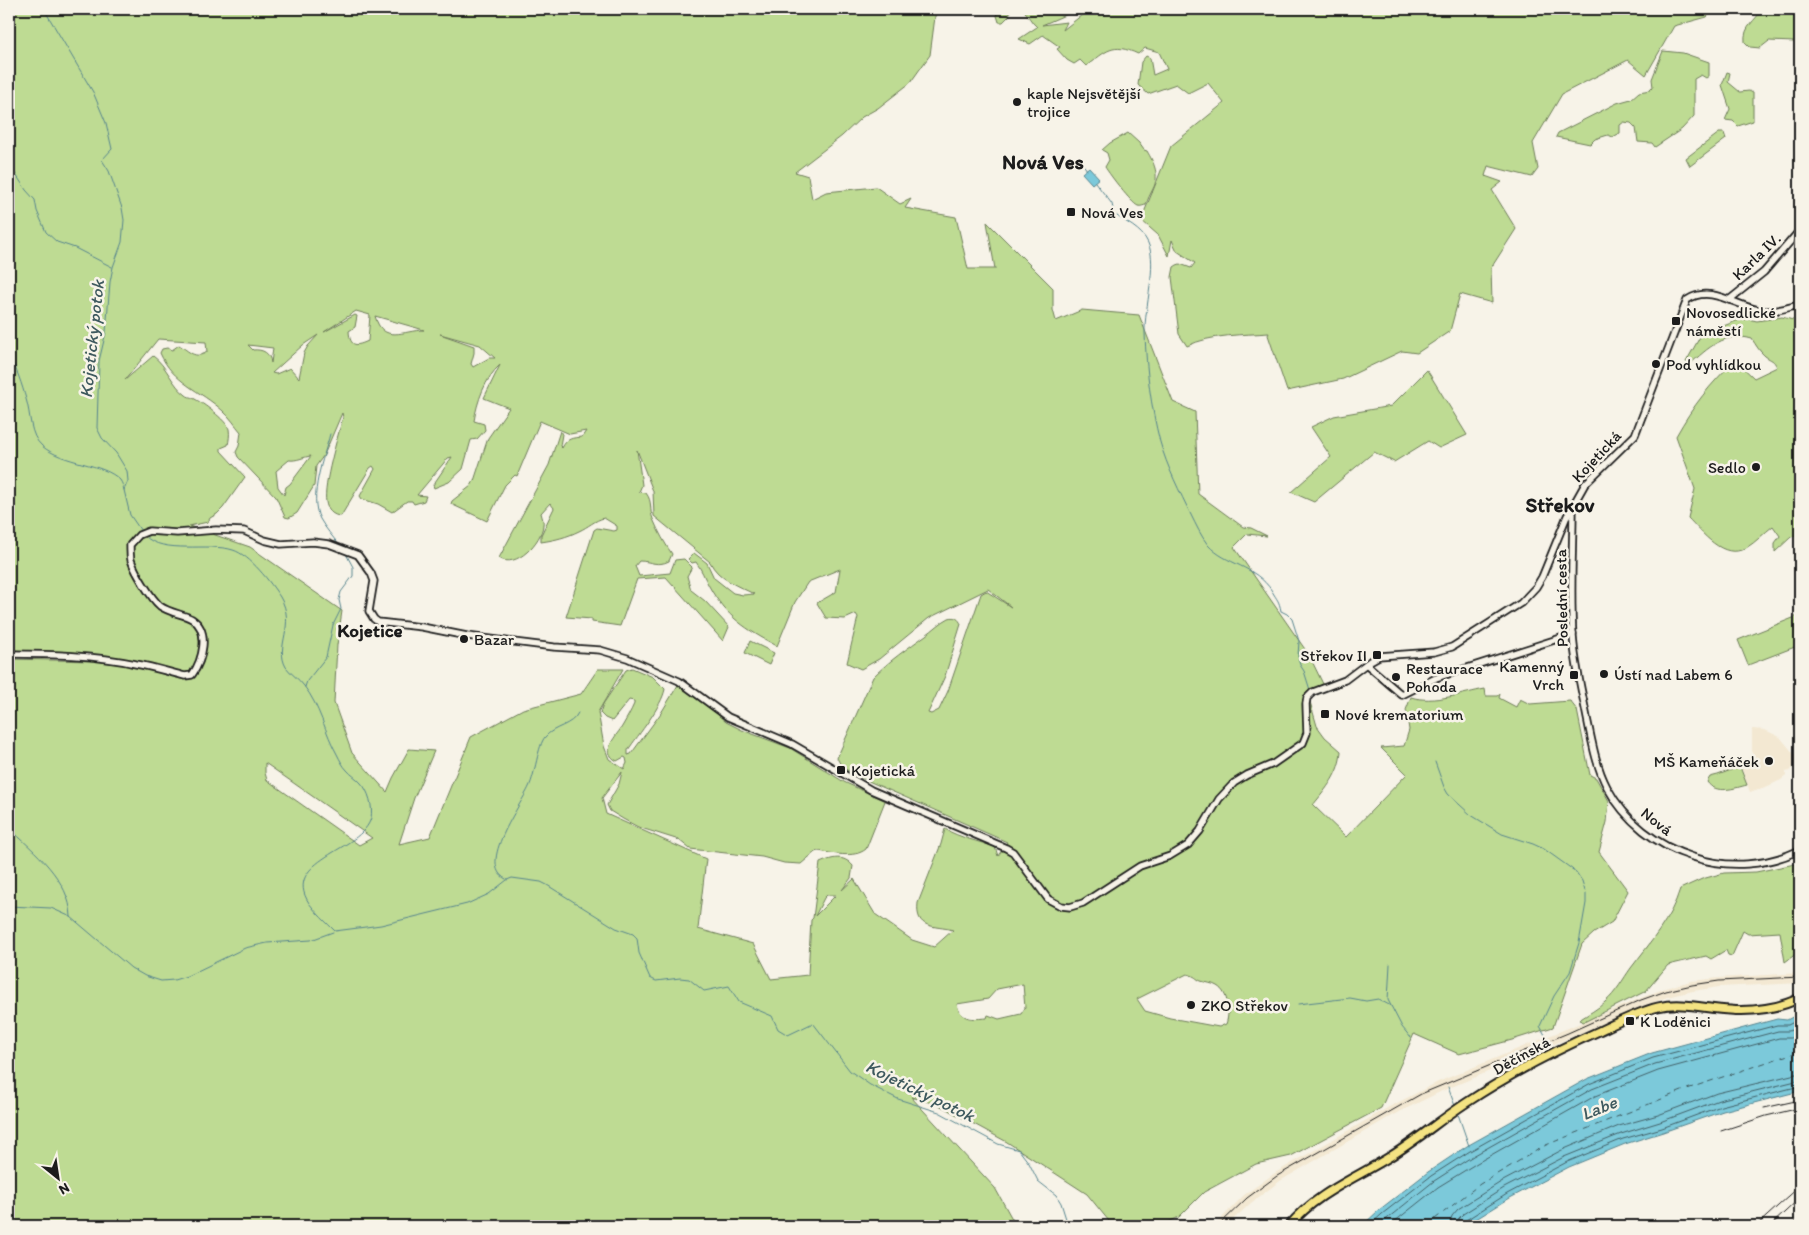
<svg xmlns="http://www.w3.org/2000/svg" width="1809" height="1235" font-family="Itim,sans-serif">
  <rect width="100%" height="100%" fill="#f7f3e8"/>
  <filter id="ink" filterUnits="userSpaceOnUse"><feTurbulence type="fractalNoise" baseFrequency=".02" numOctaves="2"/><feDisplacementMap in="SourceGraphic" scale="10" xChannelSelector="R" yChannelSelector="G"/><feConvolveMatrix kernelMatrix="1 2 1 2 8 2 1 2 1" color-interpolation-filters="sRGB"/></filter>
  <g filter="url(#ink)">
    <g fill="#f3e8d2">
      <path d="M1752,729l13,1 15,7 14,17 4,8 -8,9 -4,1v4l-5,4 -13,6 -18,6 -11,-30 11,-5 2,-4z"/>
      <path d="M1800,973v10l-81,4 -26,4 -26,6 -225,94 -49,24 -113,66 -29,22 -25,23h-12l30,-31 31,-22 114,-66 49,-25 227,-94 26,-7 28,-3z"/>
    </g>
    <g fill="#bedb93" stroke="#6d7c58" fill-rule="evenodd">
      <path d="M9,9h927l-6,46 -20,28 -32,25 -16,9 -20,19 -47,36 13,4 4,23 14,-7 50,-5 24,17 11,-5 -6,9 51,9 12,52h27l-8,-47 66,66v22l3,11 26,-11 57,5 34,87 22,10 3,82 45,33 8,1 16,8 -20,-2 -13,13 75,108 14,29 -8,4 -7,7 9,31 8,11 16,14c-1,22 -15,38 -28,54l33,32 61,-63 -26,-26 23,-2 5,-16 -3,-20 5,-13c21,7 53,-4 74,-8l1,7h11l3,-2 -1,4 17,9 4,-8 10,5 40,-3 7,9 13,65 6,3 13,23 -2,21 -8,30 29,39 -16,31 -18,11 -12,11 -29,83 -41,13 -53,14 -45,-20 -33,74 -90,48 -35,8 -52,28 -25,25 -19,9h-47l-26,-32 -80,-52 -68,-37 -28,-8 84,91 21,38h-1007v-567l84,2 -11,-9 -1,1c-24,-2 -48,-2 -72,-3zM356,311l14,4 -2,26c-11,5 -18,7 -19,-10l6,-4 2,-11 -2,-1 -31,17zM375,316l49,14c-20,0 -41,15 -49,-14zM440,334l40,11 15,13h-6l-16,9 -2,-3 3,-11v-7zM318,335l-10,11 -4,7 -5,25 -9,-10 -14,6 -4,-1 31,-28zM158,339l48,3 1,10c-12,8 -18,-1 -28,-7l-7,5 -5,-2 -5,1 -2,4c13,30 40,37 63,58 7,6 12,14 18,21l-2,14 -3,6 2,5 38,40 9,20 4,1 8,-5 17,-27 2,-20 8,-11 18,-42 1,4c-5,19 -20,68 -17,85 1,8 7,14 15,14l29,-48 3,-2 2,3 -15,27 2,3 16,5 14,8 15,-11h5l2,3 10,-3 2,-5 -9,-1 31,-37 4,-1 -19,28 1,3 15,-6 14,-13 8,-29 6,-1 8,-9 -1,-6 -10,-3c3,-19 11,-43 26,-56l-16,33 25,10 -21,30 -14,43 -3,5 -19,15 -1,3 36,17 18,-36 10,-10 2,1 23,-55 30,13 16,-3 -4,6c-10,1 -15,1 -20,11l-2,-2 2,-12 -2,-3 -11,34 -50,93c17,12 43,-17 44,-33 1,-3 -1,-8 -2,-12l9,-10 4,5 -13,27v7c14,-2 26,-5 38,-11 9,-4 16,-11 25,-13l13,8v4l-3,1 -17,-3 -3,2 -28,87 26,2v3l28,4 17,-47 29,-2 57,64 6,-14 -24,-26 -14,-11 -4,-14 5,-9 -8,-8 -9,1 -5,13 -31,3 -4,-10 4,-5c12,0 18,6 30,0l3,-7c-7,-10 -14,-23 -19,-35 -4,-9 0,-17 -7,-26l-7,-1 3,-7 -5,-35 16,41 1,25 56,46c8,17 28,24 44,32l-11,1 -10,-2 -19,-15 -7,-15 -13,-10 -6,6 4,4 4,-1c6,8 8,15 13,24 16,30 38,44 68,60l18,-44 13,-20 32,-13 -4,23 -19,11 9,15 19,1 11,-5 2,3 -11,46 14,6 18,-10 50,-41 59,-29 23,18 -25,-16 -5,3 -33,97 -9,19 -8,4 -3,-1 17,-37 16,-52c-2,-5 -6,-8 -12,-6 -8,4 -16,12 -23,17 -18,13 -37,26 -53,42l-36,81 5,9 15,9 150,66 -9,14 -3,-9c-17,-6 -35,-9 -50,-18l-4,15 -23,59c-3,27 16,22 35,27l-19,17 -22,-7 -37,-26 -21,-35 -12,11 9,-12 2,-12c-10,-12 -21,-8 -33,-3l-7,55 -2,2 -3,55 -37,4 -18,-35 -55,-15 8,-70 -100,-45 -4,-16 20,-26 -3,12 -12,21 3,6 13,8 15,8 41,13 11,9 72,8 22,6 17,1 14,-12 3,-1c14,2 36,8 48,-2l19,-48 -41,-19 -54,-34 -48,-18 -16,-8 -10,-9 -38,-28 -17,28 -30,41 -3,1v-5c10,-15 34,-44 37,-61l-12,-12 -21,-9 -6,2 -23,34 -3,9 5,5 7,3 17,-21 5,1v3c-3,7 -7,14 -11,21 -6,11 -24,26 -6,36l7,-4 2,1 1,5 -3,6 -15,-10 -5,-13 -6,-34 25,-43h-25l-17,25 -58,15 -52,28 -41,100 -31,7 15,-46 20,-47 -25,-2 -16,29 -6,14 -35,-39 -18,-50 3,-58 5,-34 -92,-64 -61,-21 19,-4 2,-4 7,-4 6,-6 22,-31 -24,-26v-3l7,-3c1,-5 2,-10 1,-16 -3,-9 -26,-26 -36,-31 -2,-1 -5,-1 -7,-3 -14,-10 -19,-29 -33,-39l-28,24zM248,345l25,3 -2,15c-1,-10 -8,-14 -18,-13zM311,456l-21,28 -4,3 -2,8 -6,-8 -2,-16 13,-11c8,1 14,-3 22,-4zM265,763l107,75 -13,7 -92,-65 -2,-7zM827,895h9l-21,21 9,-18zM1187,974c9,2 9,5 14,7 6,2 11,2 16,5 12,7 13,27 9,38l-7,3 -49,-9 -25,-7 -8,-12zM1023,984l2,24 -4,6 -22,5 -11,-4 -1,3c-13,1 -27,3 -30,-14l31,-5 9,-10z"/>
      <path d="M995,9h16l-2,7 -6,6h-4z"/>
      <path d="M1023,9h56l-37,16 25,-3 -4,8 24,-19v-2h627l-7,8 -33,9 -28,49 -18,-15 -66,34 -29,49 5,26 -6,8 -44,-11 -3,10 17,6 -10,8 24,39 -25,39 1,35 -32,-9 -10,37 -33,22 -15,-2 -59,28 -56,12 -19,-56 1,-2c-26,2 -57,1 -82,13l-8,-12 -7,-57 2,-10 3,-2 3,-1 11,4 4,-5 -18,-12 -5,-11 -3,16 -11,-21 -17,-15 30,-74 53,-43 -16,-20 -20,10 -12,-9 -28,10 -10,-9 3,-23 5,-6 4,2 3,17 14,-6 -8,-17 -14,-4 -7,6c-26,-12 -31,-3 -52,12l-6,-6 -6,4 -7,-4 -10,-11 3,-2 -17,-12 -13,9 -11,-5 18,-12c-6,-5 -9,-12 -14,-18z"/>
      <path d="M1762,9h38v36l-4,1 -1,-4 -26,-1 -9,7 -10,-1 -5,-5c-2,-16 11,-21 17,-33z"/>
      <path d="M1663,51l20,2 26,9v14l-3,2 -5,-3 -7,4v37l-12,13 -27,18 -3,-4 -14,-1 -2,-14 -5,-5 -7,-1 -4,3v8l-7,4 -5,-2 -13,4 -5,5 -34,-7 2,-4 59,-30 14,-4 8,-7 11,-2 3,-3 -1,-8z"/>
      <path d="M1727,72l3,1 -2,9 12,10 9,-1 4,2v28l-15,5 -5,-5 -8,-1 5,-11 -8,-24z"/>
      <path d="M1128,133l11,10 5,7 3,1c7,12 13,24 6,38 -3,6 -5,9 -7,16 -2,0 -5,2 -8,1 -7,-3 -28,-31 -33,-39l4,-7 -2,-7 -5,-3 8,-7z"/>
      <path d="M1719,133h5l2,6 -36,27 -4,-8z"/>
      <path d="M1782,317l18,5v213l-9,2 -16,15v-9l5,-7 -7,-10c-9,7 -17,16 -27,22 -23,13 -44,-16 -58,-30l7,-29 -19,-53c18,-32 33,-50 59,-76l19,18 23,-11c-4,-8 -5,-6 -12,-11 -6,-5 -9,-11 -13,-17 -27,-8 -44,9 -63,26l-3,-3 15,-27 35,-14 11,-2 10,2 13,-2z"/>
      <path d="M1427,370l40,65 -28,13 -11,-7 -34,21 -20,-10 -60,50 -23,-10 40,-35 -20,-30 23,-11 57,-10z"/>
      <path d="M1798,616l2,5v24l-52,20 -10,-25z"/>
      <path d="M750,641l24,12 -5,12 -24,-12z"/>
      <path d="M1740,767l7,18c-12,3 -31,10 -40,-3l3,-5c11,-2 19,-7 30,-10z"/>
      <path d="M1800,863v88l-15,11 -5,-30 -32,2 -5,-3 -11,25 -4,-1 -2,-5 -15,9 -5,-3 -38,9 -22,26 -62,31 -5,-2c9,-6 19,-11 26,-18 11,-9 18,-23 26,-34 19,-25 40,-49 49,-79l22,-10 22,-6 32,-1z"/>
    </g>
    <g fill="#7cc9da" stroke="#56848e">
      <path d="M1089,167l10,11 -7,6 -10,-11z"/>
      <path d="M1800,1013v78l-77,20 -60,21 -38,12 -56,23 -59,31 -45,28h-103l17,-16 49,-38 39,-26 120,-67 65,-26 125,-34 10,1z"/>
    </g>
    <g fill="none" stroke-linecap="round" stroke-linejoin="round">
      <g stroke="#426168" stroke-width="1">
        <path d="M1369,1226l13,-12 49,-38 39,-25 119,-67 64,-26 124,-33h11l12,-6"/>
        <path d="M1378,1226l56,-45 39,-25 119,-67 63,-25 123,-33h11l11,-5"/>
        <path d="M1389,1226l49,-39 39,-24 118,-67 63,-25 121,-33h12l9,-4"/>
        <path d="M1449,1226l3,-10 6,-7 43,-27 61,-32 57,-24 39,-11 59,-22 83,-20"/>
        <path d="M1457,1226l1,-7 5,-5 41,-26 60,-31 57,-23 39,-12 59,-22 81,-20"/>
        <path d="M1463,1226l3,-6 41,-26 60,-32 56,-23 39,-11 59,-22 79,-20"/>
      </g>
      <g stroke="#56848e" stroke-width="1">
        <path d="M44,9l49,83 13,31 6,26 -10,11 7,11 13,37 2,12 -2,22 -9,25 -3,15 -4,50 -7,29 -2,67 5,10 14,15 11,18 1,10 -4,9 6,25 11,16"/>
        <path d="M1082,163l5,7"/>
        <path d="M9,164l17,26 9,10 2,11 9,21 11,10 18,6 37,19"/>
        <path d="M1095,182l17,22 2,10c11,8 28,15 34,29 10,22 -4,65 -3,90 1,37 6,74 15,109 7,25 20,50 31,73 5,10 10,21 17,30 18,20 47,20 64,46 5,9 7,9 9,20l6,3 5,5 7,22 -1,15 2,9 4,6 6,19"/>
        <path d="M9,356c8,13 13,29 17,43 5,15 3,36 16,47 21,18 62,17 78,34 2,3 3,6 4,10"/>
        <path d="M330,434c-6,23 -22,63 -10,85 5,9 13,18 19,26"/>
        <path d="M145,536c18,19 63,6 88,14 17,5 38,33 47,47 17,28 -6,49 6,70 5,7 13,12 18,19 16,20 21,47 33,68 3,6 6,12 10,16 4,5 10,8 14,13 8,8 12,24 10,35 -9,33 -90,42 -62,85 7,10 17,19 26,28l46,-6 86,-21 22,-10 18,-14 5,-2 29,4 6,3 69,43 17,6 4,4 2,15 11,25 6,3 24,-3 9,1 15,12 25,-5 10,16 33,14 6,13 10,6 25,-12 37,48 20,14 28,14 41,13 59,32 21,6 10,13 9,18 18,14 5,8 6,19 3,4"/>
        <path d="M305,687l2,-6 19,-24 7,-32 8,-16 -2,-9 2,-8 12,-16v-9l-8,-15"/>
        <path d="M1435,762l9,25 4,7 23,21 31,19 31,10 11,5 32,23 6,9 3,10"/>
        <path d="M9,828c25,23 61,52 62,89l60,51 14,8 16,5 13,-1 13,-4 58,-28 22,-5 44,-3 22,-8"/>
        <path d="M506,879c-30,-14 15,-74 23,-92 6,-12 9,-42 16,-50 9,-11 27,-11 33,-24"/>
        <path d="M9,906l42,2 20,9"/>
        <path d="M1390,964l-2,36 14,27 9,11"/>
        <path d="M1298,1004l52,-6 16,3 12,-2 13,7"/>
        <path d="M1545,1035l-5,-9 14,-30 16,-24 9,-29 7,-40v-9"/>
        <path d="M1545,1041v11"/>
        <path d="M1448,1087l7,19"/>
        <path d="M1458,1114l11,32"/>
      </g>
      <path stroke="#3e595e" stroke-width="1" stroke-dasharray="6 5" stroke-linecap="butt" d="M1426,1226l54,-42 66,-39 141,-56 113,-38"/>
      <defs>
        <g id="minor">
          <path d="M1729,300l35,-28 36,-42"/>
          <path d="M1573,507c0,43 -3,87 0,129 2,28 9,56 14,82 5,24 9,48 20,69 18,34 50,59 86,70 35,12 74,9 107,-7"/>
          <path d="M9,654c42,0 85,1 127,10 17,3 33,8 49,12l7,-1c10,-14 19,-44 0,-56 -9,-5 -22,-6 -32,-13 -9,-8 -25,-34 -29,-46 -1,-4 -1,-10 -1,-15l9,-10 10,-4 28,2 39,-3 28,1 20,9 17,4 32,-2 16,2 29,11 13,18 3,8 -5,30 5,8 4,3 44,5 45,9 87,11 46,3 27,8 52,23 49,36 64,27 79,46 135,58 7,4 35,47 13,7 9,1 13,-4 57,-37 30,-10 18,-11 12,-14 19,-32 15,-16 13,-8 26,-11 30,-21 4,-10 -1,-29 1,-6 6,-6 32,-12 25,-19 9,-5 55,-4 18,-5 69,-44 15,-16 6,-10 25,-61 18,-32 50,-49 52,-135c25,-17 52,9 78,11 11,1 24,-4 35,-6"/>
          <path d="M1366,664l36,31 34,-17 137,-44"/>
        </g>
        <g id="major">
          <path d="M1289,1226c27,-33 67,-48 102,-70 26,-16 49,-36 75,-53 42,-28 86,-51 133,-72 19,-9 39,-19 59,-24 24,-6 48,2 72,3 22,2 50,-2 70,-12"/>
          <path d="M1799,1226h1"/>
        </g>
      </defs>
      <use href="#minor" stroke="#1c1c1c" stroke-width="9"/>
      <use href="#major" stroke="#1c1c1c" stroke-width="11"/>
      <use href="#minor" stroke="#f7f3e8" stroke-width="5.5"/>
      <use href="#major" stroke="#f4e382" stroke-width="7"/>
      <g stroke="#1c1c1c" stroke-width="1">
        <path d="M1764,1108l36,-8"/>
        <path d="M1721,1131l45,-15 34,-8"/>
        <path d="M1218,1226l29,-28 30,-22 144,-82 147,-61 73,-33 25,-9 26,-6 27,-4 81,-4"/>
        <path d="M1756,1226l44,-40"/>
        <path d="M1770,1226l30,-28"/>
      </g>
    </g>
  </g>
  <g fill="#1c1c1c" stroke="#f7f3e8" stroke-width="2">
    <circle cx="1017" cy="102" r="5"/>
    <rect x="1066" y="207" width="10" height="10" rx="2.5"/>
    <rect x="1671" y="316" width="10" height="10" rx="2.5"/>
    <circle cx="1656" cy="364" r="5"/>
    <circle cx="1756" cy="467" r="5"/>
    <circle cx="464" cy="639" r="5"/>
    <rect x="1372" y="650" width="10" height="10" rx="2.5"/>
    <circle cx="1604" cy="674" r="5"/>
    <rect x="1569" y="670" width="10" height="10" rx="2.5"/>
    <circle cx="1396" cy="677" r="5"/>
    <rect x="1320" y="709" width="10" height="10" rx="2.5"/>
    <circle cx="1769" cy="761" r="5"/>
    <rect x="836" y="765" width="10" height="10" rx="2.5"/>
    <circle cx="1191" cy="1005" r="5"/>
    <rect x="1625" y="1016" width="10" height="10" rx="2.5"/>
  </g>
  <g text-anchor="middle" stroke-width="5" stroke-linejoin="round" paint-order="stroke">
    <g font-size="16" fill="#1c1c1c" stroke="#f7f3e8" text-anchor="start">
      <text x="1027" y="99">kaple Nejsvětější<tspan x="1027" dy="18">trojice</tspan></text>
      <text x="1081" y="218">Nová Ves</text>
      <text x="1686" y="318">Novosedlické<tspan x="1686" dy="18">náměstí</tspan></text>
      <text x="1666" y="370">Pod vyhlídkou</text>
      <text x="1746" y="473" text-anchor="end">Sedlo</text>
      <text x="474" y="645">Bazar</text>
      <text x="1367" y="661" text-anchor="end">Střekov II</text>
      <text x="1564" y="672" text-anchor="end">Kamenný<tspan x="1564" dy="18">Vrch</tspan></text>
      <text x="1406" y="674">Restaurace<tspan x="1406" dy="18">Pohoda</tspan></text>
      <text x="1614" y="680">Ústí nad Labem 6</text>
      <text x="1335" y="720">Nové krematorium</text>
      <text x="1759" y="767" text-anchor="end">MŠ Kameňáček</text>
      <text x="851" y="776">Kojetická</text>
      <text x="1201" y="1011">ZKO Střekov</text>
      <text x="1640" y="1027">K Loděnici</text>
    </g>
    <g font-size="16" fill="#1c1c1c" stroke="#f7f3e8">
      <text transform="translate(1756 256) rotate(-44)" y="6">Karla IV.</text>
      <text transform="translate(1596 456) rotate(-47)" y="6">Kojetická</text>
      <text transform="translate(1561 598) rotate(-91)" y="6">Poslední cesta</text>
      <text transform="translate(1657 821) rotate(38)" y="6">Nová</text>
      <text transform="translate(1521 1055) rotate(-29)" y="6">Děčínská</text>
    </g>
    <g font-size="18" font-style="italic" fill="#3e595e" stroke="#f7f3e8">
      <text transform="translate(92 339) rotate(-84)" y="6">Kojetický potok</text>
      <text transform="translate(920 1091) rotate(26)" y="6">Kojetický potok</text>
      <text transform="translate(1599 1108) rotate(-22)" y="6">Labe</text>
    </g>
    <g font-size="19" font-weight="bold" fill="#1c1c1c" stroke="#f7f3e8">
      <text x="370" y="637">Kojetice</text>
    </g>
    <g font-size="21" font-weight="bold" fill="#1c1c1c" stroke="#f7f3e8">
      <text x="1043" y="169">Nová Ves</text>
      <text x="1560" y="512">Střekov</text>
    </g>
  </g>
  <rect width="1809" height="1235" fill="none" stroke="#f7f3e8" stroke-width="30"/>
  <rect x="15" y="15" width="1779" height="1205" fill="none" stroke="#1c1c1c" stroke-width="2" filter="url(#ink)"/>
  <g transform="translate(58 1178) rotate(150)" stroke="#f7f3e8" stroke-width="4" paint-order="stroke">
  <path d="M0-4L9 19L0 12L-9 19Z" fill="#1c1c1c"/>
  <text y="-8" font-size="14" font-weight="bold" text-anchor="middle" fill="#1c1c1c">N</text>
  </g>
</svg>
